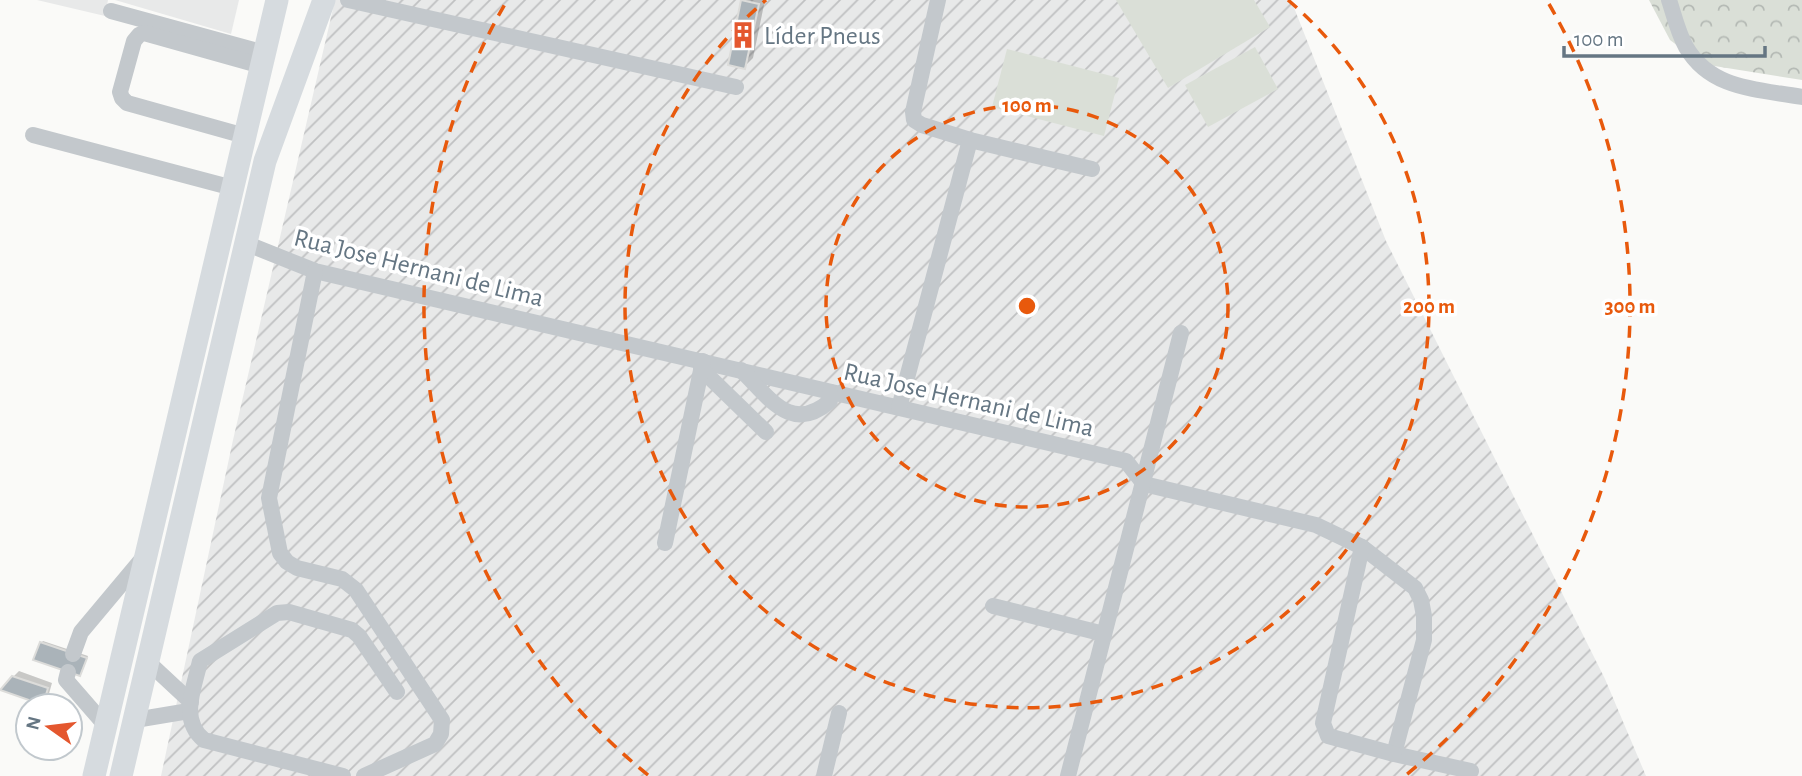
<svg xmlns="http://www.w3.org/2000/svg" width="1802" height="776" font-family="'Alegreya Sans',sans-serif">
  <defs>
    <pattern id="industrial-furrows" width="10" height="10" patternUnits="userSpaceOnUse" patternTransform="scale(1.75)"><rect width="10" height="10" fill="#e8e9e9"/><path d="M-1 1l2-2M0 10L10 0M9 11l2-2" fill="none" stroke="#c0c1c2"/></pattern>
    <pattern id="forest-crowns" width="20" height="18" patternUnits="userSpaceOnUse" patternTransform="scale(1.75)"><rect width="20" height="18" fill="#dadfd7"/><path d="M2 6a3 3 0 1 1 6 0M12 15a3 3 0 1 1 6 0" fill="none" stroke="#b4b9b4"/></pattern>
  </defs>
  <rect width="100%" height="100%" fill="#fafaf8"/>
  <g fill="#e8e9e9">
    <path d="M37,0h71l-3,16z"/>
    <path d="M115,0h124l-8,34z"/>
  </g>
  <path fill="url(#industrial-furrows)" d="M335,0h956l95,241 219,438 41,97h-1485l72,-336z"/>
  <path fill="url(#forest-crowns)" d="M1649,0h153v80l-100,-16 -32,-24z"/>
  <g fill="#dadfd7">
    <path d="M1116,0h138l16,27 -102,61z"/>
    <path d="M1255,47l23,42 -70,38 -23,-42z"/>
    <path d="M1007,49l112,29 -15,58 -112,-29z"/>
  </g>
  <g fill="#0003">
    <path d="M743,0h22l-12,58 -9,9z"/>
    <path d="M43,641l45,15 -6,16 -2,2 -39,-31z"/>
    <path d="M19,671l33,12 -4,14 -5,6 -30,-26z"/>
  </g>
  <g fill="#aab3b9" stroke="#dcdcda" stroke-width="2">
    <path d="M741,0l18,4 -14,65 -17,-4z"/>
    <path d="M40,642l47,16 -7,18 -47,-16z"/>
    <path d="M12,676l36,12 -5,17 -43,-15z"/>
  </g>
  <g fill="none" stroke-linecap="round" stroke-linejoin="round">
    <g stroke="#c3c8cc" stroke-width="16">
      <path d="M348,0l388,87"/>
      <path d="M938,0l-25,112 1,8 8,5 48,15"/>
      <path d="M1669,0c5,15 9,33 17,47 25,43 72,42 116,50"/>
      <path d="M111,11l154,42"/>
      <path d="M33,135l200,53"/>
      <path d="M245,136l-118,-33 -5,-5 -2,-6 14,-51 5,-6 5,-2 118,33"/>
      <path d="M245,243l70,28 811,190 18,23 172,41 46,22 53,41 6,12 3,16v24l-30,114 77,17"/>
      <path d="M315,271l-46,227 11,55 7,9 10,6 45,11 14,11 86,130 -1,14 -6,10 -71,32"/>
      <path d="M701,369l65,63"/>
      <path d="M741,370c28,27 50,65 89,31v-9"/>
      <path d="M899,408l71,-268 122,29"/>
      <path d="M665,543l38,-182"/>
      <path d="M1362,547l-39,176 5,13 66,18"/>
      <path d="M993,606l111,28"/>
      <path d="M73,654l8,-22 62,-74"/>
      <path d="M148,662l43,40"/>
      <path d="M68,672l-2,8 40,46"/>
      <path d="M135,720l54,-9"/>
      <path d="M343,776l-139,-36c-25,-21 -10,-51 -4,-79l77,-48 12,-1 63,18 7,6 38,56"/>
      <path d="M824,776l15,-63"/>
      <path d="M1068,776l113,-443"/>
    </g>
    <g stroke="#d6dbdf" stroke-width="23">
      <path d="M94,776l183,-776"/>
      <path d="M121,776l144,-615 59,-161"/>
    </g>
  </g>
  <g fill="none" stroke="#e8590c" stroke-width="3.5" stroke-dasharray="12 9">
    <circle cx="1027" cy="306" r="201"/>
    <path d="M1288 0A402 402 0 1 1 766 0"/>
    <path d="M648 775A603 603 0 0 1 505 4M1549 4A603 603 0 0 1 1406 775"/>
  </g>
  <defs>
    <symbol id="building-bare" viewBox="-9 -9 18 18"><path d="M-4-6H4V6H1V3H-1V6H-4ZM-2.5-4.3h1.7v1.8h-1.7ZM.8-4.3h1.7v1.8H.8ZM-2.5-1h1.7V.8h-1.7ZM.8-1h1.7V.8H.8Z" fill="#e4572e" stroke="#fff" stroke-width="2.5" paint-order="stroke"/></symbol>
  </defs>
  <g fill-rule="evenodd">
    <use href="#building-bare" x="724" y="16" width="38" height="38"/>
  </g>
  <g text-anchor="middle" stroke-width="7" stroke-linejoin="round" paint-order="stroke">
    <g font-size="26" fill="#657683" stroke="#fff" text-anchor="start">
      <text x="764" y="44">Líder Pneus</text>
    </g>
    <g font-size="26" fill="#657683" stroke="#fff">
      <text transform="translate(419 267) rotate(14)" y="9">Rua Jose Hernani de Lima</text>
      <text transform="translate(969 399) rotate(13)" y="9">Rua Jose Hernani de Lima</text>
    </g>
  </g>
  <circle cx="1027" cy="306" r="10" fill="#e8590c" stroke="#fff" stroke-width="3.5"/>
  <g font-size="21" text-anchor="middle" font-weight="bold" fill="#e8590c" stroke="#fff" stroke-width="7" stroke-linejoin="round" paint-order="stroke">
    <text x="1027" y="112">100 m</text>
    <text x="1429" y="313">200 m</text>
    <text x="1630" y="313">300 m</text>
  </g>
  <g transform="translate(49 727) rotate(284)"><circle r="33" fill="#ffffff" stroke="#c1c8cd" stroke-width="2"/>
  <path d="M0-5L12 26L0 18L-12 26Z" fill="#e4572e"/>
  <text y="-10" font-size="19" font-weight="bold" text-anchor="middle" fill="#657683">N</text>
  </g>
  <path d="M1564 46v10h201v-10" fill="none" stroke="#657683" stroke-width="3.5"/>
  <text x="1574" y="46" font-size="21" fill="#657683" stroke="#ffffff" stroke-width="5" paint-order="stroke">100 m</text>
</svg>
